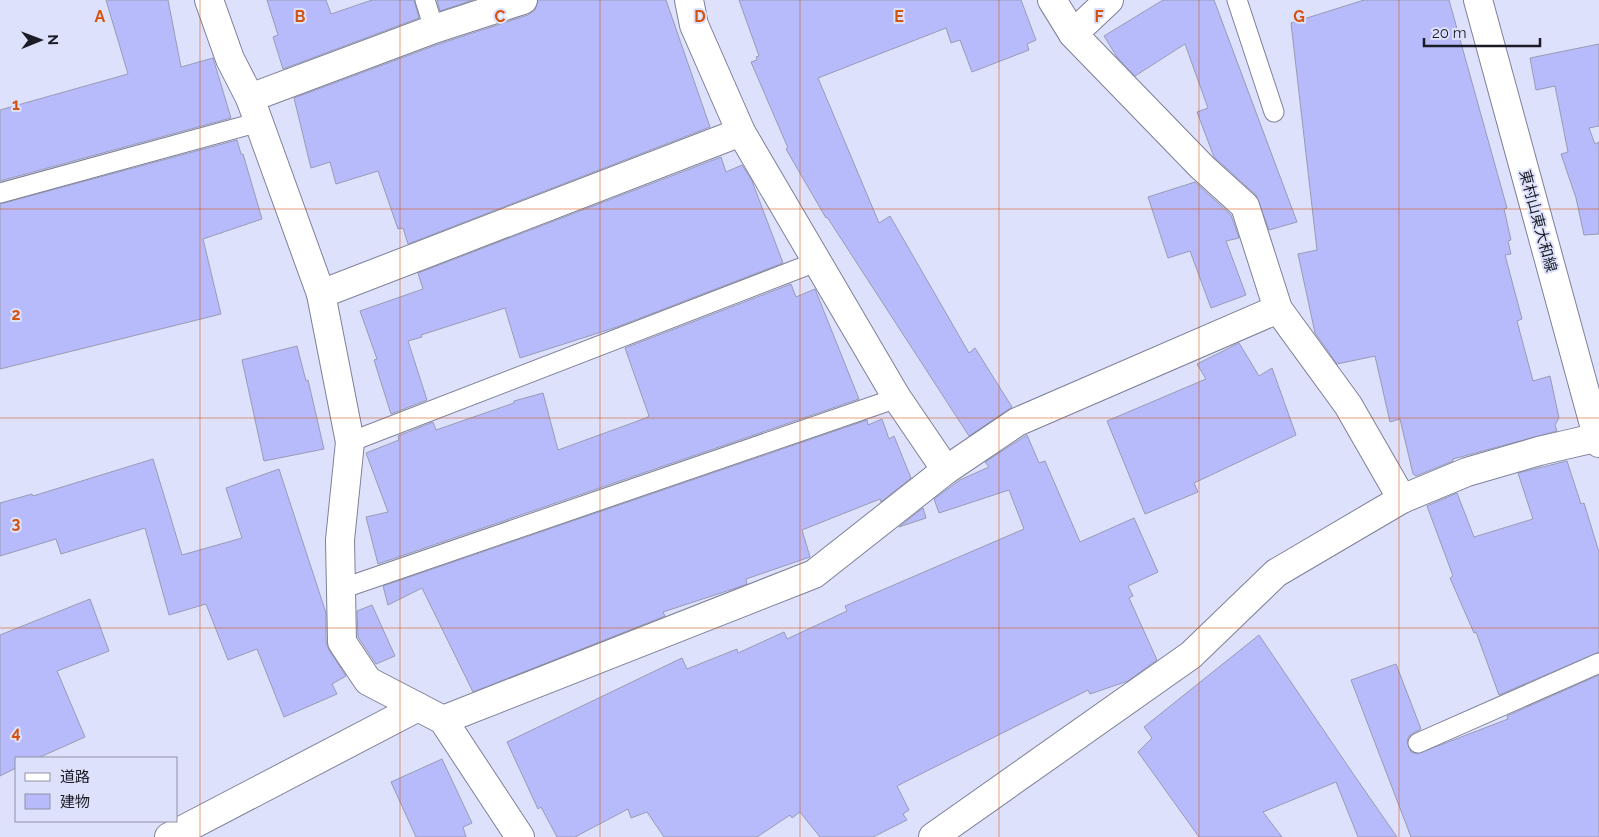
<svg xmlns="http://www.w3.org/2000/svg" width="1599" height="837" font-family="Raleway,'Noto Sans JP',sans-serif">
  <rect width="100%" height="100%" fill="#dee1fc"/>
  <g fill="#b7bbfc" stroke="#999bb4">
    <path d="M106,0h62l13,67 32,-9 18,60 -231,63v-71l128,-36z"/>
    <path d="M267,0h59l5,14 41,-14h42l5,18 -136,51 -10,-32 5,-2z"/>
    <path d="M437,0h36l-33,11z"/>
    <path d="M538,0h128l44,127 -302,117 -5,-16 -5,1 -20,-58 -42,13 -6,-22 -19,6 -17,-70 145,-54 89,-29 7,-5z"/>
    <path d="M739,0h282l15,40 -9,4 2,6 -57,22 -12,-32 -9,3 -5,-15 -128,50 61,145 11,-7 79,137 6,-5 37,59 -43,29 -142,-219 -1,1 -40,-69 2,-1 -37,-86 6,-2 -1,-3 3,-1z"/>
    <path d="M1163,0h51l83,222 -28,8 -13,-35 -42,-38 -17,-45 11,-4 -23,-64 -50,32 -18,-19 -13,-21z"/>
    <path d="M1364,0h85l58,208 -3,1 7,31 -3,1 3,13 -6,1 17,64 -5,2 16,60 17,-5 9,42 -4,7 2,6 -104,28v2l-37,15 -3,-2 -13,-55 -10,3 -15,-66 -38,8 -22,-31 -17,-79 19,-4 -26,-227z"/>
    <path d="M1599,44v82l-10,2 6,16 4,-2v92l-15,1 -8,-37 -15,-44 7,-2 -13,-66 -19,4 -6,-32z"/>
    <path d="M237,140l4,14h2l19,65 -59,20 18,75 -221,55v-165z"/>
    <path d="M721,157l5,15 16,-7 10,16 31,82 -166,64 -97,31 -15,-50 -84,27 1,2 -14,4 19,59 -36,14 -17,-54 3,-1 -17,-48 63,-22 -5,-16z"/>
    <path d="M1195,182l36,33 8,23 -13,3 20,54 -35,13 -21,-57 -22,7 -20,-61z"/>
    <path d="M791,284l5,13 19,-8 44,110 -481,165 -12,-47 22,-5 -22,-59 33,-13 -1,-4 35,-14 3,8 78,-27v-2l29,-8 15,57 88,-32 3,-2 -24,-68z"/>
    <path d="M1239,343l20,33 13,-8 24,67 -102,48 4,9 -53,22 -38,-93 99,-42 -9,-15z"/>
    <path d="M297,346l9,35 2,-1 16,69 -60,12 -22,-101z"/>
    <path d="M882,419l7,20 5,-3 17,42 -30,24 -1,-3 -78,31 8,27 -64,22 1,5 -11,4 -73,24 2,4 -192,76 -51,-104 -34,17 -5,-19 484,-166 1,5z"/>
    <path d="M1027,435l12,28 6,-2 35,81 54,-24 24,54 -30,14 5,10 -4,2 28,62 -29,21 -38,13 -2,-4 -191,96 12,24 -6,4 4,6 -34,17h-53l-20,-25 -8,6 -2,-3 -33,22h-93l-17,-25 -16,6 -3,-9 -53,28h-18l-16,-30 -3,2 -31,-67 175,-84 5,11 50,-20 1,4 46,-21 3,7 60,-28 -2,-5 179,-77 -15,-39 -70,23 -5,-14 26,-19 29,-13 -4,-5z"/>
    <path d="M153,459l29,96 60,-17 -16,-50 53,-19 47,144v29l3,8 17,26 -14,8 5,10 -53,23 -27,-68 -29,11 -22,-56 -37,11 -24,-87 -84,26 -5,-15 -56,17v-53l32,-9 1,2z"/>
    <path d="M1567,461l14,43 3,-1 15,49v100l-100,43 -23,-63 -2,1 -24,-55 3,-2 -26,-70 30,-13 17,44 59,-18 -15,-46z"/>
    <path d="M923,508l3,10 -27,9z"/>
    <path d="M90,599l19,52 -52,20 28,66 -47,21h-22v10l-16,8v-141z"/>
    <path d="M372,605l23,51 -19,8 -18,-27 -1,-26z"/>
    <path d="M1259,635l95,140 43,62h-39l-22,-55 -73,30 19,25h-83l-61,-85 14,-14 -8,-11z"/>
    <path d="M1396,664l25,65 -12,7 -2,5 4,11 6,2 91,-35 -1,-3 92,-41v162h-188l-60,-157z"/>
    <path d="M442,759l30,64 -9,4 3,10h-50l-25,-55z"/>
  </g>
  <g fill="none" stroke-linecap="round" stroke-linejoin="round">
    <defs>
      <g id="service">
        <path d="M425,0l9,29"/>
        <path d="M1237,0l37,112"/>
        <path d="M0,193l259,-71"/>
        <path d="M350,442l466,-180"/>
        <path d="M341,589l556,-191"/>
        <path d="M1418,743l181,-80"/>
      </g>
      <g id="minor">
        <path d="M209,0l21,59 20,39 71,196 29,148 -10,98 2,102 26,39 75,39 77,117"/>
        <path d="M689,0l5,25 47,107 156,266 49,72"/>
        <path d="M1052,0l21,34 129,133 43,39 33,103 70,96 54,94"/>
        <path d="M1073,34l36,-34"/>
        <path d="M250,98l184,-69 89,-29"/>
        <path d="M321,294l420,-162"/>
        <path d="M443,720l371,-146 132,-104 71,-48 261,-113"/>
        <path d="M169,837l249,-130"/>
        <path d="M933,837l258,-182 85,-82 126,-74 65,-27 72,-21 60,-14"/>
      </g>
      <path id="secondary" d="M1478,0l121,443"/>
    </defs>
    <use href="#service" stroke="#7e8098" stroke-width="21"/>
    <use href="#minor" stroke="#7e8098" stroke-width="30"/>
    <use href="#secondary" stroke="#7e8098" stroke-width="30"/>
    <use href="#service" stroke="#fff" stroke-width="19"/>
    <use href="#minor" stroke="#fff" stroke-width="28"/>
    <use href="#secondary" stroke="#fff" stroke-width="28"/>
  </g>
  <path fill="none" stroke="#d4530e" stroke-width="1" stroke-opacity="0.55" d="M200,0v837M400,0v837M600,0v837M800,0v837M999,0v837M1199,0v837M1399,0v837M0,209h1599M0,418h1599M0,628h1599"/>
  <g text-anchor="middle" stroke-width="4" stroke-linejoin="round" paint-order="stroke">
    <g font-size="15" fill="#1b1c25" stroke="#dee1fc">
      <text transform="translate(1538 221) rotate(75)" y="5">東村山東大和線</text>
    </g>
  </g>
  <g font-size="16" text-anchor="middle" font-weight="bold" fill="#d4530e" stroke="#dee1fc" stroke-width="4" stroke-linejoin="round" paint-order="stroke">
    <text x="100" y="22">A</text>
    <text x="300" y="22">B</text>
    <text x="500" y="22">C</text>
    <text x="700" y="22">D</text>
    <text x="899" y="22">E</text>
    <text x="1099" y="22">F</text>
    <text x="1299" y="22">G</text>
    <text x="16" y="110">1</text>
    <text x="16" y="320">2</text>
    <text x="16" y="529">3</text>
    <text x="16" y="738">4</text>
  </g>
  <rect x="15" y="757" width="162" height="65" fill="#dee1fc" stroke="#9092a6"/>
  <rect x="25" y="773" width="25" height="8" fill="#ffffff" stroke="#9092a6"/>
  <text x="60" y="782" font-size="15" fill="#1b1c25">道路</text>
  <rect x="25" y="794" width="25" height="15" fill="#b7bbfc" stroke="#9092a6"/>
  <text x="60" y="807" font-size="15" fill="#1b1c25">建物</text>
  <g transform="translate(40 40) rotate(89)" stroke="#dee1fc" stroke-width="4" paint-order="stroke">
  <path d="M0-4L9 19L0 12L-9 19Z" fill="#1b1c25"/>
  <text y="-8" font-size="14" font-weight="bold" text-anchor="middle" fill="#1b1c25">N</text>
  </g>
  <path d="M1424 38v8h116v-8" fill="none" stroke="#1b1c25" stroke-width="2.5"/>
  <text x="1432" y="38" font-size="15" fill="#1b1c25" stroke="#dee1fc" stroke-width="4" paint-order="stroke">20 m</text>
</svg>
